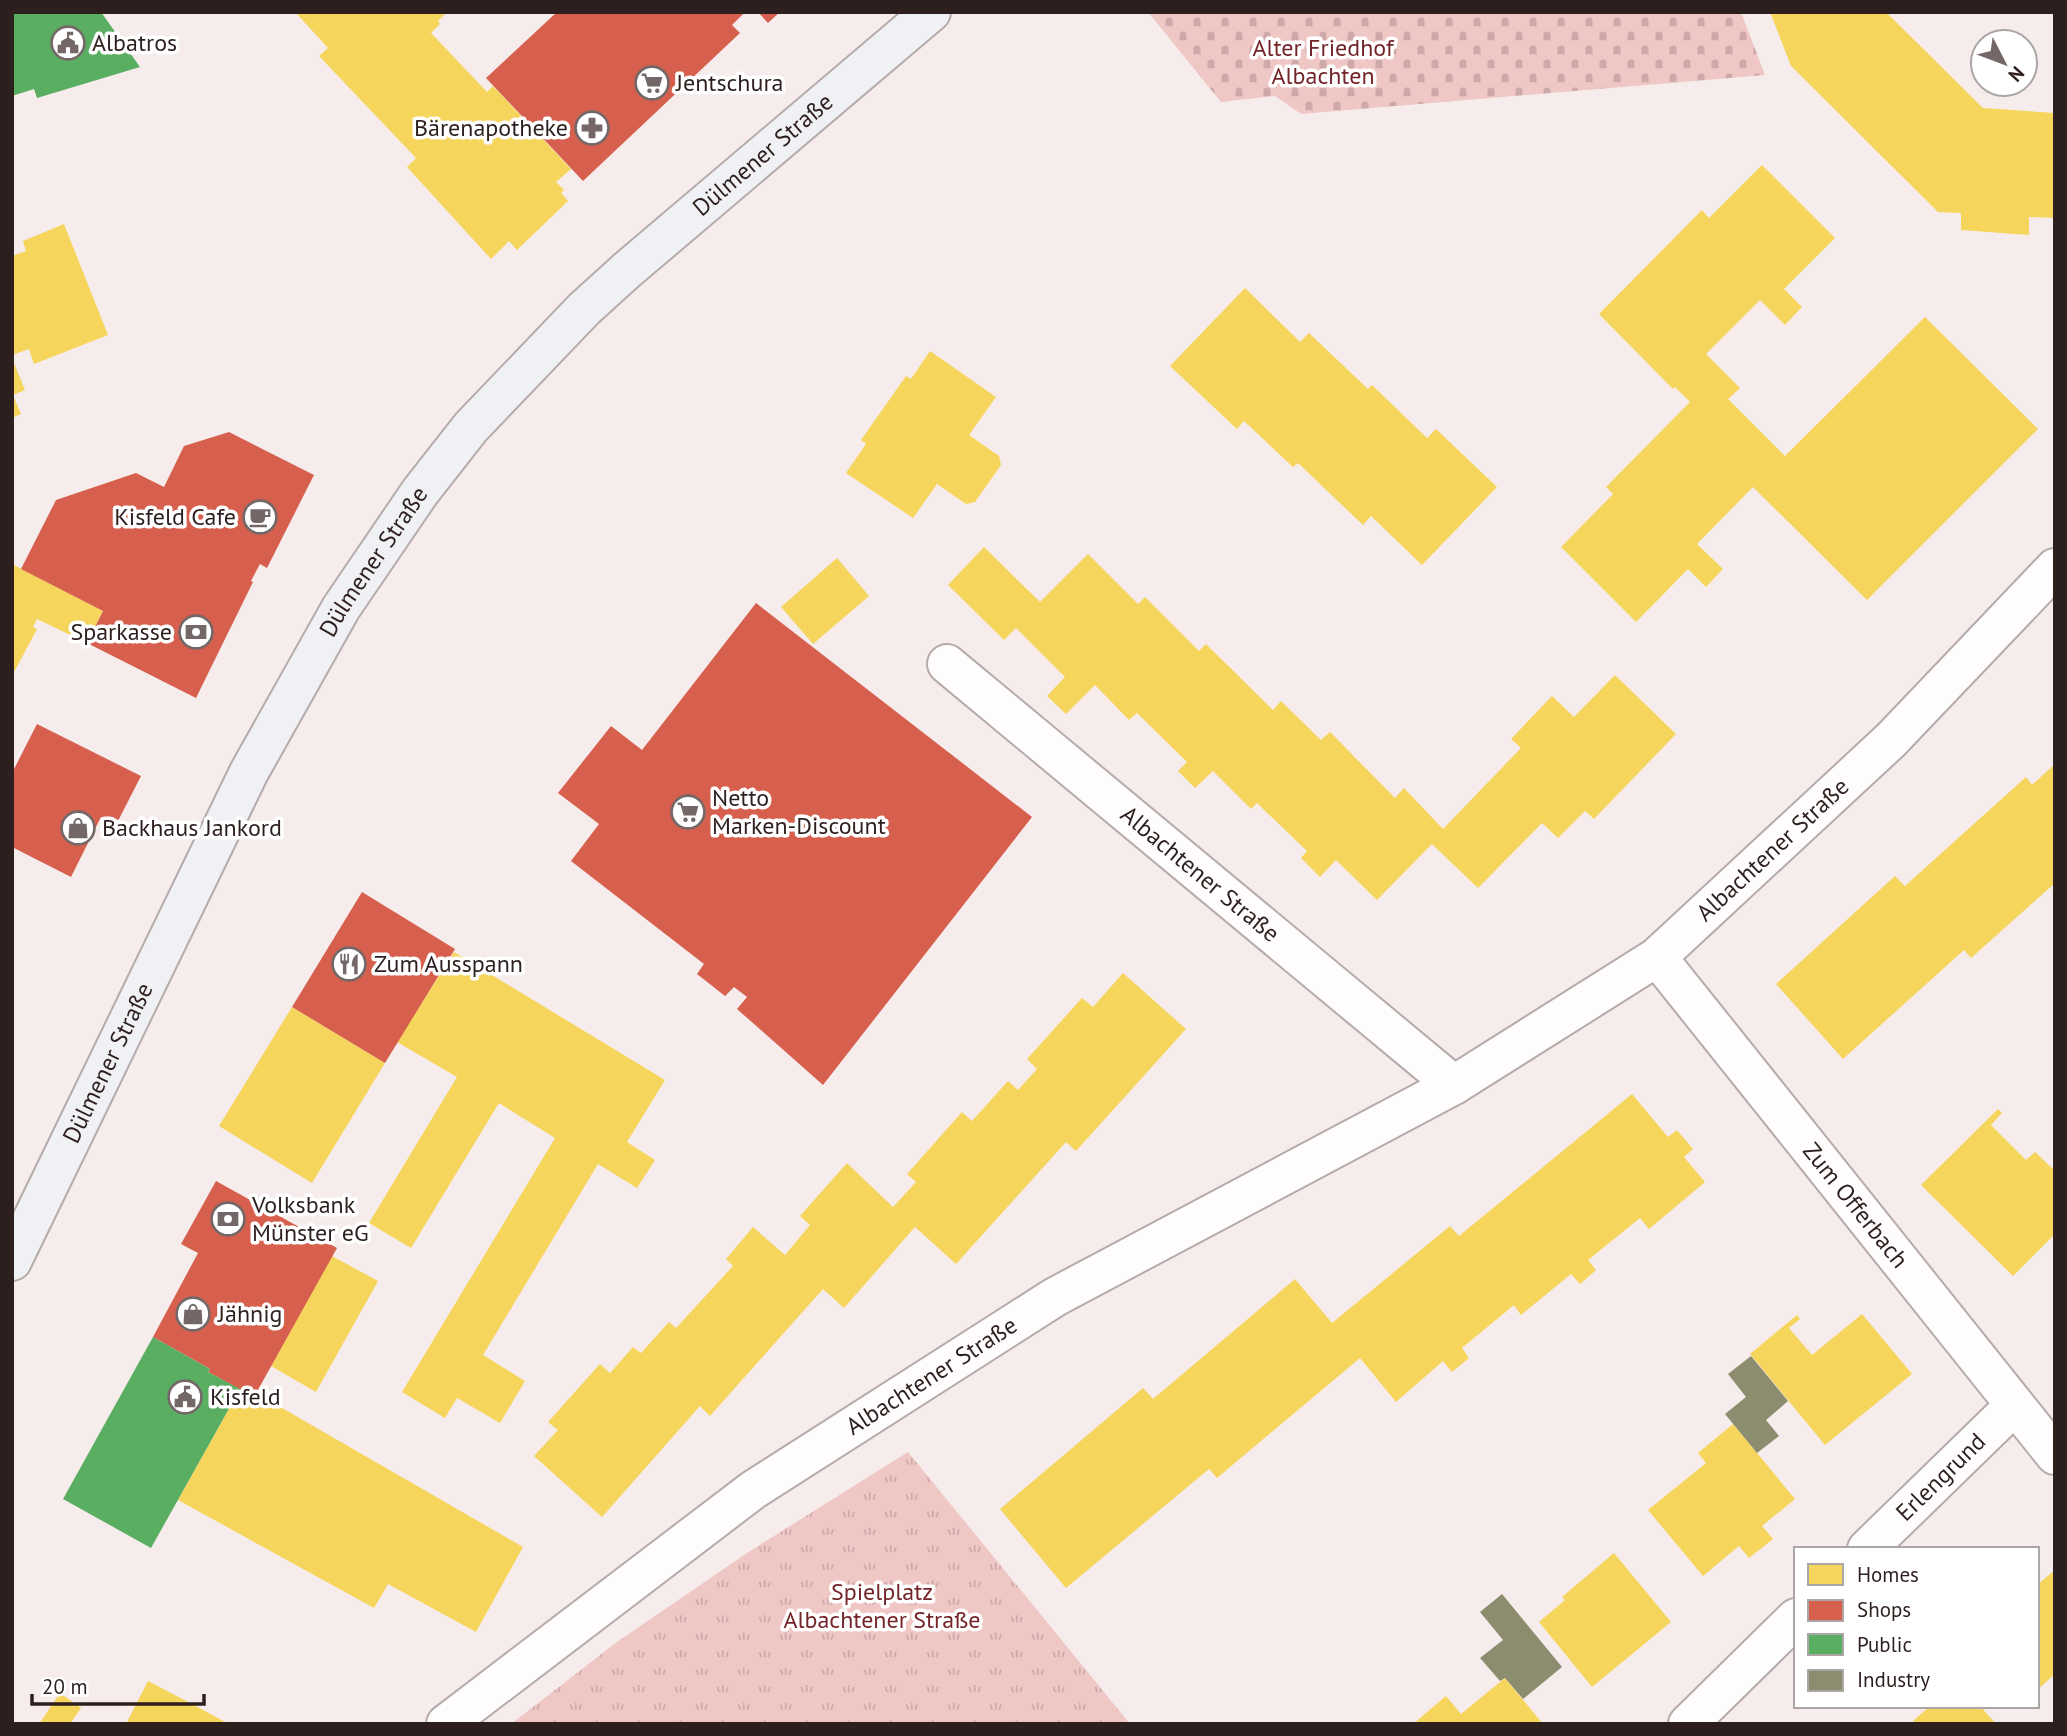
<svg xmlns="http://www.w3.org/2000/svg" width="2067" height="1736" font-family="'PT Sans',sans-serif">
  <defs>
    <pattern id="grass-tufts" width="24" height="20" patternUnits="userSpaceOnUse" patternTransform="scale(1.75)"><rect width="24" height="20" fill="#efc7c5"/><path d="M3 7l-1-3M5 7V3M7 7l1-3M15 17l-1-3M17 17v-4M19 17l1-3" fill="none" stroke="#cdaaa9"/></pattern>
    <pattern id="cemetery-stones" width="16" height="16" patternUnits="userSpaceOnUse" patternTransform="scale(1.75)"><rect width="16" height="16" fill="#efc7c5"/><path d="M2 7V4a2 2 0 0 1 4 0v3zM10 15v-3a2 2 0 0 1 4 0v3z" fill="#cdaaa9"/></pattern>
  </defs>
  <rect width="100%" height="100%" fill="#f6ecec"/>
  <path fill="url(#grass-tufts)" d="M908,1452l222,272h-619l106,-82 130,-89z"/>
  <path fill="url(#cemetery-stones)" d="M1148,12h593l24,63 -464,39 -26,-18 -54,6z"/>
  <g fill="#f6d55c">
    <path d="M295,12h152l-9,9 2,3 -9,9 56,59 6,-6 78,83 -15,13 8,8 -3,3 7,8 -51,49 -8,-9 -18,18 -84,-92 9,-9 -97,-102 9,-8z"/>
    <path d="M1770,12h116l97,96 72,5v105l-26,-1v18l-68,-5v-17l-23,-1 -147,-146z"/>
    <path d="M1762,165l73,73 -51,51 18,18 -17,18 -25,-25 -54,54 34,34 -12,11 57,57 140,-139 113,112 -171,171 -114,-113 -56,57 26,25 -17,18 -18,-18 -52,53 -75,-75 52,-53 -7,-7 84,-85 -15,-15 -2,2 -74,-75 103,-104 7,8z"/>
    <path d="M64,224l44,111 -74,29 -5,-15 -17,6v-99l14,-5 -3,-10z"/>
    <path d="M1245,288l55,54 9,-9 59,56 4,-4 55,53 9,-9 61,58 -75,78 -51,-49 -8,9 -65,-62 -5,4 -49,-46 -7,8 -67,-63z"/>
    <path d="M930,351l66,46 -27,38 30,21 2,9 -26,37 -9,2 -29,-20 -24,34 -67,-45 20,-29 -5,-4 45,-64 5,3z"/>
    <path d="M12,358l13,32 -12,5 8,19 -9,4z"/>
    <path d="M984,547l56,55 48,-48 50,50 7,-7 54,54 7,-7 67,66 8,-9 40,39 9,-8 65,66 9,-10 39,41 78,-81 -10,-9 41,-43 22,21 41,-42 61,59 -82,85 -9,-8 -27,27 -16,-15 -64,65 -46,-44 -55,56 -41,-40 -16,17 -19,-19 6,-7 -50,-48 -6,6 -38,-38 -18,17 -17,-17 9,-9 -50,-49 -8,7 -34,-35 -29,29 -19,-18 18,-19 -49,-49 -12,12 -56,-55z"/>
    <path d="M837,558l32,38 -56,48 -32,-37z"/>
    <path d="M12,564l91,47 -16,32 -50,-24 -4,8 4,2 -25,47z"/>
    <path d="M2055,764v119l-84,75 -7,-8 -121,109 -67,-75 119,-108 10,10 121,-109 6,8z"/>
    <path d="M454,952l211,128 -38,62 28,18 -18,28 -39,-24 -115,191 42,26 -25,42 -43,-25 -12,20 -43,-26 153,-254 -56,-35 -88,145 -42,-25 88,-146 -60,-35z"/>
    <path d="M1123,973l63,56 -110,122 -10,-9 -110,122 -41,-37 -71,81 -21,-19 -113,127 -10,-10 -98,111 -68,-61 24,-26 -10,-8 52,-58 10,9 23,-26 8,6 28,-31 7,6 57,-62 -7,-7 27,-32 32,28 25,-30 -10,-9 47,-53 46,44 23,-25 -9,-8 55,-62 10,9 36,-40 10,9 19,-21 -10,-10 55,-61 11,9z"/>
    <path d="M292,1007l93,56 -73,120 -93,-57z"/>
    <path d="M1632,1094l36,43 9,-7 16,19 -9,8 21,25 -56,47 -9,-11 -52,42 8,10 -16,14 -9,-10 -50,41 -7,-10 -52,43 7,10 -17,14 -9,-11 -47,41 -36,-44 -143,120 -8,-9 -143,119 -66,-79 143,-121 10,11 142,-120 37,44 118,-97 9,10z"/>
    <path d="M1998,1109l4,4 -11,12 35,35 9,-8 20,19v63l-42,42 -92,-91z"/>
    <path d="M332,1256l46,25 -62,111 -45,-26z"/>
    <path d="M1862,1314l50,60 -87,71 -75,-91 47,-39 3,4 -11,9 23,27z"/>
    <path d="M240,1389l14,8 2,-4 267,154 -47,85 -88,-48 -14,24 -196,-108z"/>
    <path d="M1733,1424l62,75 -33,27 11,13 -24,19 -10,-12 -36,30 -55,-66 58,-47 -8,-10z"/>
    <path d="M1614,1553l57,69 -79,65 -53,-65 26,-22 -3,-3z"/>
    <path d="M2055,1570v104l-18,16v-105z"/>
    <path d="M1505,1678l38,46h-130l33,-28 15,18z"/>
    <path d="M148,1681l44,23 37,20h-103z"/>
    <path d="M60,1693l21,15 -11,16h-31z"/>
    <path d="M1930,1706h50l16,18h-80l-3,-3z"/>
  </g>
  <g fill="#d6604d">
    <path d="M557,12h188l-13,13 8,8 -157,148 -97,-103z"/>
    <path d="M758,12h22l-12,11z"/>
    <path d="M229,432l85,43 -47,93 -7,-4 -9,17 2,1 -57,116 -109,-55 16,-32 -82,-42 35,-69 80,-27 28,14 20,-41z"/>
    <path d="M756,603l276,214 -209,268 -86,-76 10,-12 -13,-10 -9,9 -28,-22 7,-10 -133,-103 28,-37 -41,-31 53,-67 31,24z"/>
    <path d="M37,724l104,52 -22,43 -8,3 -10,-5 -30,60 -59,-30v-74z"/>
    <path d="M362,892l93,57 -70,114 -93,-56z"/>
    <path d="M216,1181l121,67 -83,149 -46,-25 2,-3 -57,-32 45,-84 -17,-9z"/>
  </g>
  <g fill="#5aae61">
    <path d="M12,12h89l39,55 -103,31 -3,-9 -22,7z"/>
    <path d="M153,1337l57,32 -2,3 32,17 -89,159 -88,-49z"/>
  </g>
  <g fill="#8c8c6e">
    <path d="M1751,1356l37,45 -22,19 13,16 -22,17 -32,-39 21,-17 -18,-23z"/>
    <path d="M1502,1594l60,73 -39,32 -18,-21 -5,3 -20,-23 23,-18 -23,-28z"/>
  </g>
  <g fill="none" stroke-linecap="round" stroke-linejoin="round">
    <defs>
      <g id="minor">
        <path id="s1" d="M947,664l507,421"/>
        <path id="s2" d="M1657,957l398,498"/>
        <path id="s3" d="M1867,1549l147,-143"/>
        <path id="s4" d="M446,1724l307,-234 302,-193 399,-212 203,-128 234,-217 164,-172"/>
        <path d="M1688,1724l108,-106"/>
      </g>
      <g id="secondary">
        <path id="s5" d="M12,1261l237,-489 92,-164 79,-116 51,-65 113,-118 43,-39 304,-258"/>
      </g>
    </defs>
    <use href="#minor" stroke="#b6abab" stroke-width="42"/>
    <use href="#secondary" stroke="#b6abab" stroke-width="42"/>
    <use href="#minor" stroke="#fefcfc" stroke-width="38"/>
    <use href="#secondary" stroke="#f0f1f4" stroke-width="38"/>
  </g>
  <defs>
    <symbol id="civic-ring" viewBox="-11 -11 22 22"><circle r="9.5" fill="#fff" stroke="#746767" stroke-width="1.5"/><path d="M-.6-6.5H3V-4.5H.6V-3L4-1V1h2V6H-6V1h2V-1L-.6-3ZM-1.2 2.5V6h2.4V2.5Z" fill="#746767"/></symbol>
    <symbol id="supermarket-ring" viewBox="-11 -11 22 22"><circle r="9.5" fill="#fff" stroke="#746767" stroke-width="1.5"/><path d="M-6-5.5h2.5l.6 2H6L4.5 2H-2.5L-4.4-4H-6ZM-1.5 3.2a1.3 1.3 0 1 0 .1 0ZM3 3.2a1.3 1.3 0 1 0 .1 0Z" fill="#746767"/></symbol>
    <symbol id="pharmacy-ring" viewBox="-11 -11 22 22"><circle r="9.5" fill="#fff" stroke="#746767" stroke-width="1.5"/><path d="M-2-6h4v4h4v4h-4v4h-4v-4h-4v-4h4Z" fill="#746767"/></symbol>
    <symbol id="cafe-ring" viewBox="-11 -11 22 22"><circle r="9.5" fill="#fff" stroke="#746767" stroke-width="1.5"/><path d="M-5.5-4.5H6V0H3Q3 3.5 0 3.5H-2.5Q-5.5 3.5-5.5 0ZM3-3.2v2h1.7v-2ZM-6 4.5H4V6H-6Z" fill="#746767"/></symbol>
    <symbol id="bank-ring" viewBox="-11 -11 22 22"><circle r="9.5" fill="#fff" stroke="#746767" stroke-width="1.5"/><path d="M-6-4H6V4H-6ZM0-2.3a2.3 2.3 0 1 0 0 4.6a2.3 2.3 0 1 0 0-4.6Z" fill="#746767"/></symbol>
    <symbol id="shop-ring" viewBox="-11 -11 22 22"><circle r="9.5" fill="#fff" stroke="#746767" stroke-width="1.5"/><path d="M-5-2.5h2.3a2.7 3.5 0 0 1 5.4 0H5L5.5 6h-11ZM-1.5-2.5h3a1.5 2.3 0 0 0-3 0Z" fill="#746767"/></symbol>
    <symbol id="restaurant-ring" viewBox="-11 -11 22 22"><circle r="9.5" fill="#fff" stroke="#746767" stroke-width="1.5"/><path d="M-5-6h1v4h1v-4h1v4h1v-4h1v5L-1.5 .5V6h-2V.5L-5-1ZM5-6V6H3V1.5H1.5Q1.5-4 5-6Z" fill="#746767"/></symbol>
  </defs>
  <g fill-rule="evenodd">
    <use href="#civic-ring" x="49" y="24" width="38" height="38"/>
    <use href="#supermarket-ring" x="633" y="64" width="38" height="38"/>
    <use href="#pharmacy-ring" x="573" y="109" width="38" height="38"/>
    <use href="#cafe-ring" x="241" y="498" width="38" height="38"/>
    <use href="#bank-ring" x="177" y="613" width="38" height="38"/>
    <use href="#supermarket-ring" x="669" y="793" width="38" height="38"/>
    <use href="#shop-ring" x="59" y="809" width="38" height="38"/>
    <use href="#restaurant-ring" x="330" y="945" width="38" height="38"/>
    <use href="#bank-ring" x="209" y="1200" width="38" height="38"/>
    <use href="#shop-ring" x="174" y="1295" width="38" height="38"/>
    <use href="#civic-ring" x="166" y="1378" width="38" height="38"/>
  </g>
  <g text-anchor="middle" stroke-width="7" stroke-linejoin="round" paint-order="stroke">
    <g font-size="24" fill="#2e1f1f" stroke="#fff" text-anchor="start">
      <text x="92" y="51">Albatros</text>
      <text x="676" y="91">Jentschura</text>
      <text x="568" y="136" text-anchor="end">Bärenapotheke</text>
      <text x="236" y="525" text-anchor="end">Kisfeld Cafe</text>
      <text x="172" y="640" text-anchor="end">Sparkasse</text>
      <text x="712" y="806">Netto<tspan x="712" dy="28">Marken-Discount</tspan></text>
      <text x="102" y="836">Backhaus Jankord</text>
      <text x="374" y="972">Zum Ausspann</text>
      <text x="252" y="1213">Volksbank<tspan x="252" dy="28">Münster eG</tspan></text>
      <text x="218" y="1322">Jähnig</text>
      <text x="210" y="1405">Kisfeld</text>
    </g>
    <g font-size="24" fill="#732428" stroke="#fff">
      <text x="1323" y="56">Alter Friedhof<tspan x="1323" dy="28">Albachten</tspan></text>
      <text x="882" y="1600">Spielplatz<tspan x="882" dy="28">Albachtener Straße</tspan></text>
    </g>
    <g font-size="24" fill="#2e1f1f" stroke="#fff">
      <text dy="8" stroke="none"><textPath href="#s5" startOffset="1354">Dülmener Straße</textPath></text>
      <text dy="8" stroke="none"><textPath href="#s5" startOffset="788">Dülmener Straße</textPath></text>
      <text dy="8" stroke="none"><textPath href="#s4" startOffset="1594">Albachtener Straße</textPath></text>
      <text dy="8" stroke="none"><textPath href="#s1" startOffset="329">Albachtener Straße</textPath></text>
      <text dy="8" stroke="none"><textPath href="#s5" startOffset="220">Dülmener Straße</textPath></text>
      <text dy="8" stroke="none"><textPath href="#s2" startOffset="318">Zum Offerbach</textPath></text>
      <text dy="8" stroke="none"><textPath href="#s4" startOffset="598">Albachtener Straße</textPath></text>
      <text dy="8" stroke="none"><textPath href="#s3" startOffset="103">Erlengrund</textPath></text>
    </g>
  </g>
  <rect width="2067" height="1736" fill="none" stroke="#2e1f1f" stroke-width="28"/>
  <rect x="1794" y="1547" width="245" height="161" fill="#ffffff" stroke="#aba5a5" stroke-width="2"/>
  <rect x="1808" y="1564" width="35" height="21" fill="#f6d55c" stroke="#aba5a5" stroke-width="2"/>
  <text x="1857" y="1582" font-size="21" fill="#2e1f1f">Homes</text>
  <rect x="1808" y="1600" width="35" height="21" fill="#d6604d" stroke="#aba5a5" stroke-width="2"/>
  <text x="1857" y="1617" font-size="21" fill="#2e1f1f">Shops</text>
  <rect x="1808" y="1634" width="35" height="21" fill="#5aae61" stroke="#aba5a5" stroke-width="2"/>
  <text x="1857" y="1652" font-size="21" fill="#2e1f1f">Public</text>
  <rect x="1808" y="1670" width="35" height="21" fill="#8c8c6e" stroke="#aba5a5" stroke-width="2"/>
  <text x="1857" y="1687" font-size="21" fill="#2e1f1f">Industry</text>
  <g transform="translate(2004 63) rotate(132)"><circle r="33" fill="#ffffff" stroke="#aba5a5" stroke-width="2"/>
  <path d="M0-5L12 26L0 18L-12 26Z" fill="#746767"/>
  <text y="-10" font-size="19" font-weight="bold" text-anchor="middle" fill="#2e1f1f">N</text>
  </g>
  <path d="M32 1694v10h172v-10" fill="none" stroke="#2e1f1f" stroke-width="3.5"/>
  <text x="42" y="1694" font-size="21" fill="#2e1f1f" stroke="#ffffff" stroke-width="5" paint-order="stroke">20 m</text>
</svg>
